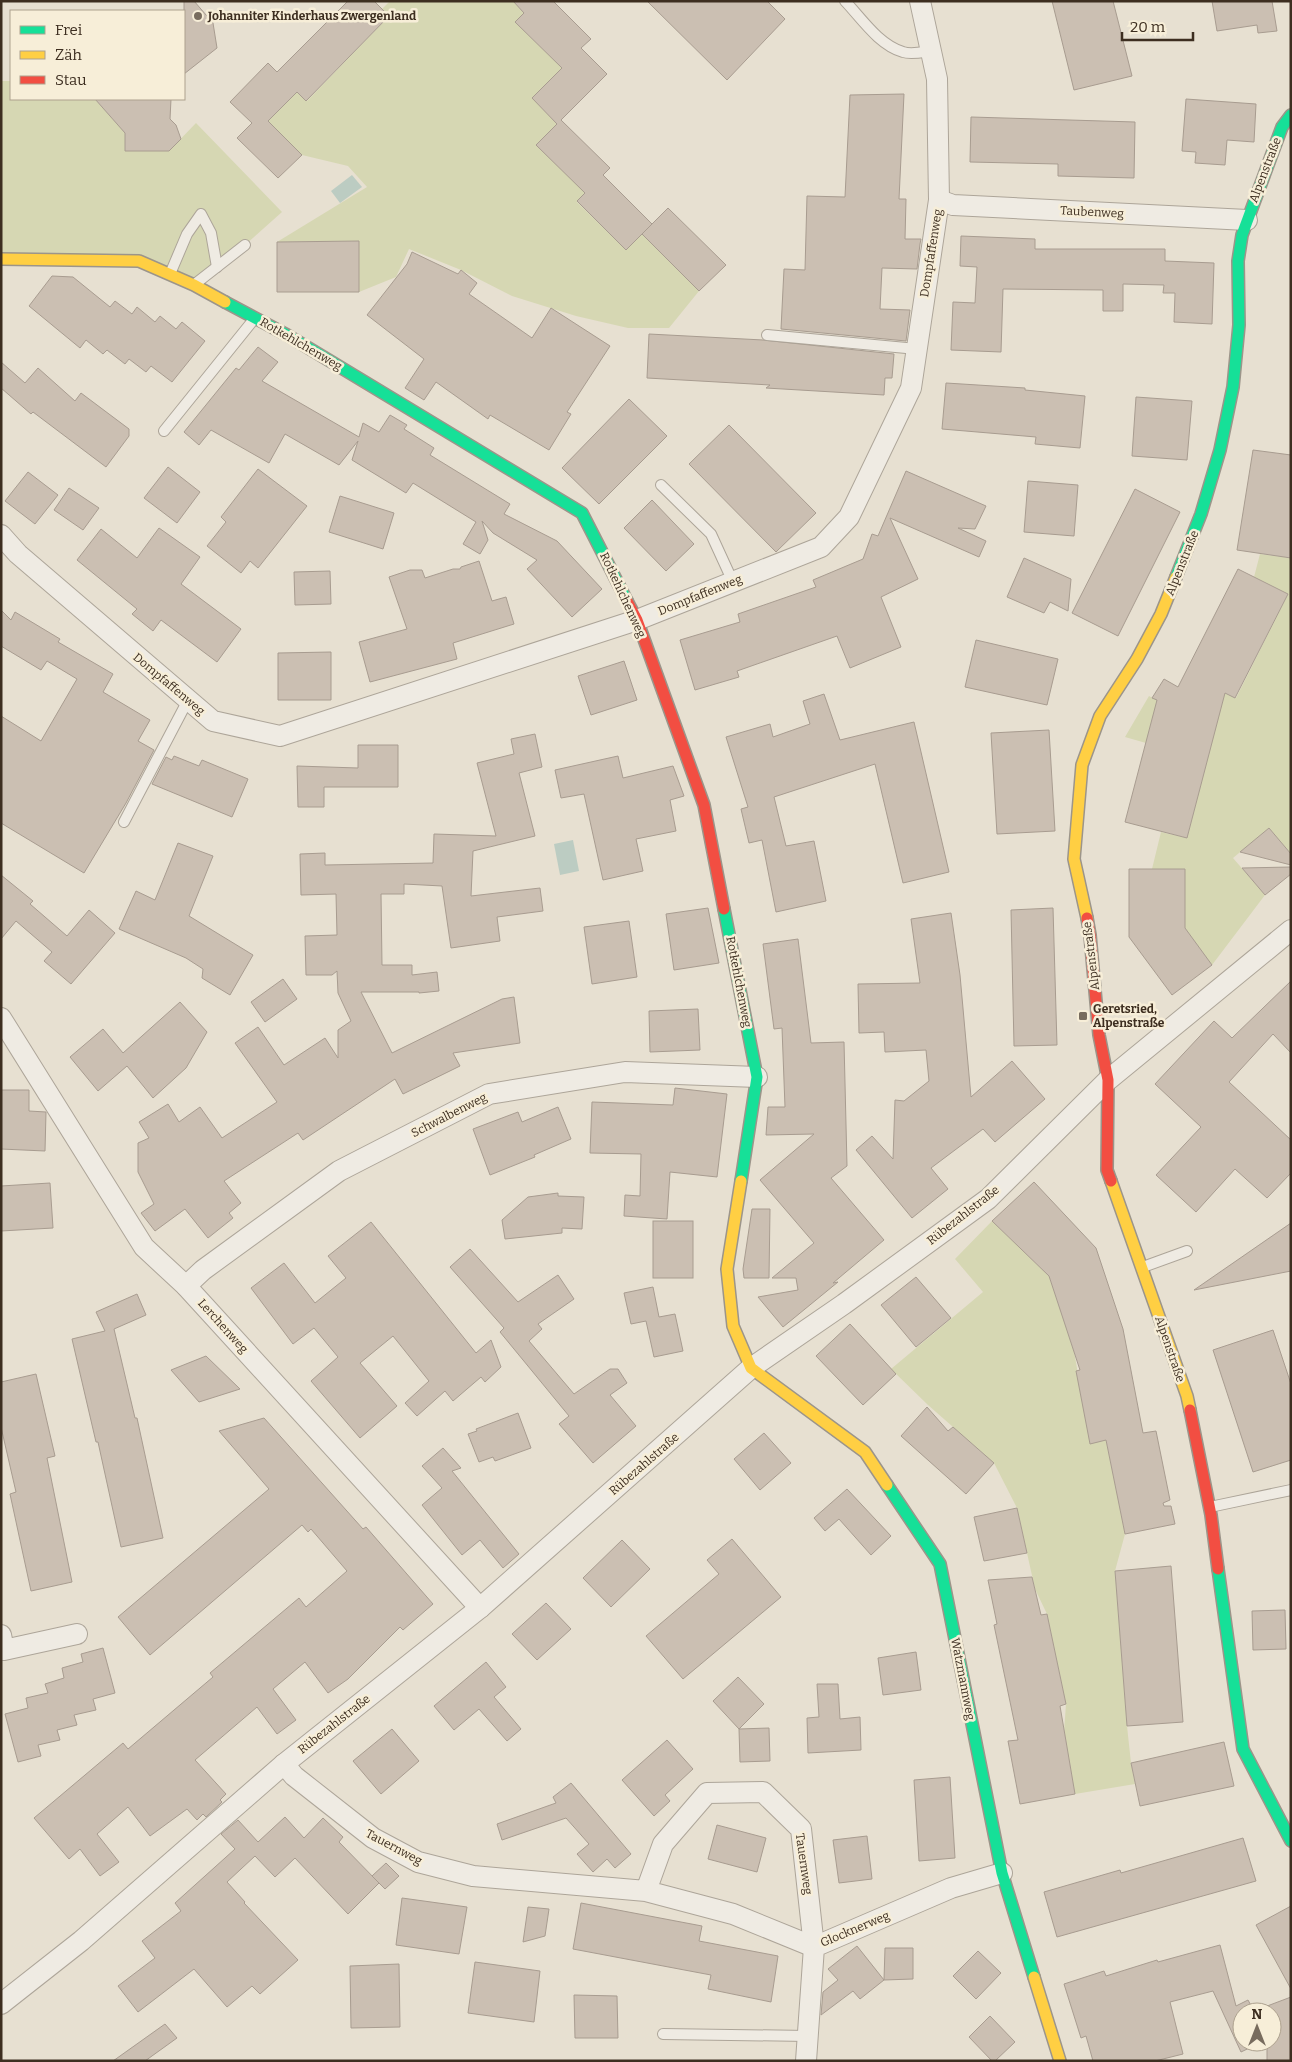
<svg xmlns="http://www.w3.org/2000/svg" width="1292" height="2062" font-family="Bitter,serif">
  <rect width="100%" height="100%" fill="#e7e0d1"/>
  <g fill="#d6d7b3">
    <path d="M390,1h123l11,12 -9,9 47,46 -30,30 25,26 -20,21 48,48 -8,9 49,48 16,-16 57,57 -30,37h-41l-52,-12 -64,-20 -51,-26 -52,-21 -13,28 -37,15v-51l-82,1 90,-55 -19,-21 -46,-11 -34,-34 29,-29 10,9 82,-85 -7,-7z"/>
    <path d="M1,81h10v18h84l30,34v18h44l27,-28 86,89 -37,33 -51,40 -56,-24 -137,-2z"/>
    <path d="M1260,554l31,4v296l-22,-26 -36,30 32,37 -53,70 -27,-37v-59h-33l9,-37 26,6 30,-117 -71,22 -21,-6 24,-41 29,15 17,-33 41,20 52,-104 -34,-17z"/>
    <path d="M992,1221l57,55 25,75 16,92 16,-3 19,94 -10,37 12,155 4,37 4,21 -60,10 -11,-62 2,-28 -19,-90 -12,-25 -18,-81 -23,-45 -66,-58 -37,-36 92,-77 -28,-33z"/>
  </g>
  <g fill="#bcccc2">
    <path d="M352,175l10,12 -22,16 -9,-12z"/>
    <path d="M573,840l6,31 -19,4 -6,-31z"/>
  </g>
  <g fill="#cbbfb2" stroke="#a89c90">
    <path d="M184,1h10l19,22 4,25 -33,26z"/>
    <path d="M348,1h26l15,15 -83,85 -9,-9 -29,29 34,34 -24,23 -41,-40 15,-15 -22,-21 38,-39 9,9z"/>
    <path d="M513,1h40l38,38 -10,9 26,26 -46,46 49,48 -7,7 49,49 -26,26 -49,-49 8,-8 -49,-48 21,-21 -25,-26 30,-30 -47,-46 9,-9z"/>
    <path d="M647,1h120l18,18 -58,61z"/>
    <path d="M1052,1h61l19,75 -58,14z"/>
    <path d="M1212,1h60l5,30 -19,2 -1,-8 -40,6z"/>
    <path d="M904,94l-5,105h7l-1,40h16l-1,5 -3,25 -35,-1 -2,41 30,1 -4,31 -125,-12 3,-60 21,1 2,-74 38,1 5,-102z"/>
    <path d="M95,99h76l-1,20 6,6 5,14 -12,12h-44v-18z"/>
    <path d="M1186,99l70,5 -2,38 -27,-2 -2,25 -30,-2 1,-11 -14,-1z"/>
    <path d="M971,117l164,5 -1,56 -76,-2v-12l-88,-2z"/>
    <path d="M668,208l58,57 -27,26 -57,-57z"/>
    <path d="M961,236l74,3v10h130v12l49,2 -2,61 -38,-2 1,-29h-12l1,-8 -41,-1v27h-20v-21l-100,-1 -2,63 -50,-2 2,-48 22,1 2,-36 -17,-1z"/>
    <path d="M359,241v51h-82v-50z"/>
    <path d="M412,252l46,22 3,-4 16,13 -8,11 63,44 19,-30 59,38 -43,66 4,2 -22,36 -59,-35 -2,4 -52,-37 -12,18 -19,-12 19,-29 -57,-44 40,-51z"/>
    <path d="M52,276l21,1 37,30 5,-6 17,13 5,-7 18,15 5,-6 16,13 6,-7 23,19 -33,41 -21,-16 -5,6 -17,-13 -4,5 -18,-14 -4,4 -17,-14 -6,8 -51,-42z"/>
    <path d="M649,334l114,6 131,14 -2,24h-7l-1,17 -118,-7 4,-3 -123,-7z"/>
    <path d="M258,347l20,15 -16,19 97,56 4,-14 16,9 11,-17 17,10 -3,4 30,19 -4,7 80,49 -6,10 53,27 45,48 -30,28 -45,-48 10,-9 -44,-27 -11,-12 6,19 -8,14 -17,-10 13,-22 -63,-39 -7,10 -54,-33 6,-19 -19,24 -54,-31 -16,29 -58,-33 -12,15 -15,-13 52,-64 3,2z"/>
    <path d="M1,362l24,21 13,-15 37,33 6,-8 48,36v7l-23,31 -73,-55 -2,2 -30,-26z"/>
    <path d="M946,383l79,5v2l60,6 -5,52 -45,-4 1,-7 -94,-8z"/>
    <path d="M1136,397l56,4 -5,59 -55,-4z"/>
    <path d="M629,399l38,37 -68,68 -37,-36z"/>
    <path d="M729,425l87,88 -40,39 -87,-88z"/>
    <path d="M1253,450l38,5v103l-54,-8z"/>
    <path d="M168,467l32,25 -23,31 -33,-25z"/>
    <path d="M258,469l49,37 -49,62 -8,-7 -9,12 -34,-27 19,-24 -5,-5z"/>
    <path d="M906,471l80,35 -11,23 -17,-1 28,13 -7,16 -89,-39 28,61 -37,18 20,50 -51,21 -13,-32 -100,35 2,6 -44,13 -15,-50 60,-18 -2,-8 78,-27 -3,-7 50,-21 9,-25 6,2z"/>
    <path d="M28,472l30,23 -23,29 -30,-23z"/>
    <path d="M1028,481l50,4 -4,51 -50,-4z"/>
    <path d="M69,488l30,20 -16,22 -29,-20z"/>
    <path d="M1135,489l45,23 -62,124 -46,-23z"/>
    <path d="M340,496l54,17 -11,36 -54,-17z"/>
    <path d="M652,500l42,44 -28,27 -42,-43z"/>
    <path d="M159,528l41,29 -19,27 60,45 -24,33 -56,-42 -8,11 -21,-17 5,-5 -60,-49 24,-31 36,29z"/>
    <path d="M1024,558l47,21 -3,32 -18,-9 -6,11 -37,-16z"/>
    <path d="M479,561l13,40 14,-4 8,27 -61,19 4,16 -87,23 -11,-40 48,-13 -18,-52 21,-7h12l3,8 28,-9h7l1,-2z"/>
    <path d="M1238,569l50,25 -53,104 -10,-5 -38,145 -62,-16 32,-122 -5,-2 12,-19 14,8z"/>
    <path d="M330,571l1,33 -36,1 -1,-33z"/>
    <path d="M1,610l10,10 4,-8 45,27 -2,3 55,32 -10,18 47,28 -12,21 16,9 -28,53 -42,70 -83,-50v-107l40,25 36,-62 -30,-18 -6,9 -40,-24z"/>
    <path d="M976,640l82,19 -11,46 -82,-18z"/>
    <path d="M331,652v48h-53v-47z"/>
    <path d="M624,661l13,39 -46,15 -13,-39z"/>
    <path d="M824,694l16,46 74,-18 35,150 -46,11 -28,-119 -101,33 12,49 28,-5 12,60 -50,11 -14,-72 -13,3 -8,-34 7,-2 -22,-70 44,-13 3,13 37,-13 -7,-23z"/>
    <path d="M1049,730l6,101 -58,3 -6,-101z"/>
    <path d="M535,734l7,33 -23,6 16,63 -62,15 -2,45 69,-8 3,23 -46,6 3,24 -49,7 -9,-62 -38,-2v10h-23l1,71h30v10l25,-3 2,19 -20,2v-1h-58l31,61 110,-54 12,-2 6,46 -67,10 7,13 -57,28 -8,-15 -92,61 -5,-7 -74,48 17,22 -12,10 4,5 -25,20 -23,-29 -30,22 -14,-18 13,-9 -16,-32v-29l11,-5 -10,-16 29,-18 11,18 21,-15 22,31 55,-36 -42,-59 23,-16 26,38 41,-27 13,20v-28l13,-9 -13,-28 -1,-22 -5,4h-26l-1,-39 32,-1 -1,-41 -35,1 -1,-41 25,-1v12l108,-2 1,-29 62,2 -19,-73 37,-9 -3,-15z"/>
    <path d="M358,745h40v42h-74v20h-26l-1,-41 61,2z"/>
    <path d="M174,756l25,10 3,-6 46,19 -16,38 -80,-33 14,-27 6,3z"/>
    <path d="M618,756l5,22 50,-12 11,30 -14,4 6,31 -40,8 7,32 -40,9 -19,-86 -23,4 -6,-28z"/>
    <path d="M1269,828l22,26v11l-51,-13z"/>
    <path d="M178,843l35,13 -24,60 64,39 -23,40 -28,-17 1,-9 -17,-11 -67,-29 17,-38 19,9z"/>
    <path d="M1291,867v7l-26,21 -23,-27z"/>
    <path d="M1129,869h56v59l27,37 -40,30 -43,-58z"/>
    <path d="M1,875l32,26 -3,3 37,32 22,-26 26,23 -44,51 -27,-23 8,-9 -36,-31 -15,18z"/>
    <path d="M708,908l11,55 -45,7 -8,-56z"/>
    <path d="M1053,908l4,137 -43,1 -3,-136z"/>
    <path d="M951,913l9,62 11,122 41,-36 33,38 -50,43 -12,-13 -52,39 17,21 -36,29 -56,-68 16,-14 21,23 2,-59 9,1 25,-20 -3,-31 -41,2 -1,-20 -25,1 -1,-49 62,-1 -9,-64z"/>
    <path d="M629,921l8,56 -45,7 -8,-57z"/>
    <path d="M798,939l13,104 33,-1 3,124 -16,12 53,62 -51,43 5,-1 -55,45 -25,-30 40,-7 -2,-12h-24l42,-35 -54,-63 54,-46 -48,1 2,-28h17l-3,-79 -8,1 -11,-85z"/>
    <path d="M283,979l14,20 -32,23 -14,-20z"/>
    <path d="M1291,981v72l-18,-19 -44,48 62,58v33l-24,25 -32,-29 -39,43 -40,-37 45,-48 -46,-43 59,-63 18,17z"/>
    <path d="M180,1002l27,30 -21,36 -33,30 -26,-32 -29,25 -28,-34 33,-28 20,24z"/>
    <path d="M698,1009l2,41 -50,2 -1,-41z"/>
    <path d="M675,1088l52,6 -10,83 -47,-5 -3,47 -43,-3 1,-21 15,1 1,-42 -51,-1 2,-51 81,3z"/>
    <path d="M1,1090h28v21l17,1 -1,39 -44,-2z"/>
    <path d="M558,1107l13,32 -37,16 1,2 -45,18 -17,-46 45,-17 4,10z"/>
    <path d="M1034,1182l62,66 27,81 20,104 13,-2 14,69 -7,3 1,3h7l4,18 -50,10 -19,-94 -16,4 -14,-73 4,-1 -31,-94 -57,-55z"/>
    <path d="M50,1183l3,45 -52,3v-45z"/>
    <path d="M558,1193v3l26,1 -2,32 -20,-1v5l-57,6 -3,-19 26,-23z"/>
    <path d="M752,1209h18l-1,69h-25l-1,-9z"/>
    <rect x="653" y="1221" width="40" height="57"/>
    <path d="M371,1222l105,131 15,-13 10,27 -16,15 -4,-5 -28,24 -8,-10 -28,25 -12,-13 24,-22 -36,-45 -33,27 37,43 -37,32 -49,-57 27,-24 -24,-29 -21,16 -42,-56 33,-25 31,40 31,-25 -18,-22z"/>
    <path d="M1291,1223v48l-97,19z"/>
    <path d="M470,1249l48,53 40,-27 16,24 -36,25 4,5 -13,12 45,53 36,-25h8l9,14 -17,12 26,31 -43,37 -34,-39 10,-8 -69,-84 4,-4 -54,-61z"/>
    <path d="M916,1277l35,41 -35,29 -35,-42z"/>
    <path d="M653,1287l6,30 16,-3 8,37 -29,6 -8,-36 -15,3 -7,-31z"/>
    <path d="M137,1294l9,21 -32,14 21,89h2l26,120 -42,9 -23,-105h-2l-24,-103 33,-8 -9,-19z"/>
    <path d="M850,1324l46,50 -33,31 -47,-49z"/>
    <path d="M1273,1330l18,54v76l-38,12 -40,-122z"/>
    <path d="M206,1356l34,33 -41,13 -28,-32z"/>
    <path d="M36,1374l19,82 -8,2 25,124 -41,9 -21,-97 6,-2 -15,-65v-45z"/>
    <path d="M927,1407l21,24 5,-4 41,36 -28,31 -65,-58z"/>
    <path d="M518,1413l13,35 -36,13 -2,-4 -14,5 -11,-28 9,-3 -1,-2z"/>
    <path d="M264,1418l99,111 3,-2 67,77 -30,26 -3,-3 -52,52 -20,14 -23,-31 -32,27 23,31 -19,14 -20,-27 -62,53 31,34 -6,6 2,2 -16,15 -3,-3 -6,6 -10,-11 -37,27 -22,-29 -31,27 22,28 -19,14 -20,-27 -11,10 -35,-41 89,-75 5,6 85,-72 -3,-4 89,-75 7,9 41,-36 -36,-42 -3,3 -6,-7 -152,130 -32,-38 151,-128 -50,-58z"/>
    <path d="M764,1433l27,30 -31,27 -26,-31z"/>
    <path d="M443,1448l18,20 -9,3 67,83 -16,14 -23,-28 -18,15 -40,-50 20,-17 -20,-22z"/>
    <path d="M847,1489l44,47 -20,19 -32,-36 -14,12 -11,-13z"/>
    <path d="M1017,1508l10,45 -43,8 -10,-44z"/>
    <path d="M732,1539l49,58 -98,82 -37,-43 73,-62 -12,-14z"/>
    <path d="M622,1540l28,29 -39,38 -28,-29z"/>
    <path d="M1171,1566l12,156 -56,4 -12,-155z"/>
    <path d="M1032,1577l9,38 6,-1 19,90 -6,2 15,88 -55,10 -12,-63 10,-1 -24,-115 3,-1 -9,-44z"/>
    <path d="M546,1603l25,26 -34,31 -25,-26z"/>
    <path d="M1285,1610l1,39 -33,1 -1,-39z"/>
    <path d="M103,1648l12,45 -22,6 3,11 -22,5 3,10 -20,5 3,10 -22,5 3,11 -23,6 -13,-48 23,-6 -2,-10 22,-5 -3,-9 19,-6 -2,-10 21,-6 -2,-8z"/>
    <path d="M916,1652l5,38 -38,5 -5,-37z"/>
    <path d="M486,1662l20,25 -12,10 27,32 -14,12 -28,-32 -25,21 -20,-24z"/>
    <path d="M738,1677l26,27 -25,25 -26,-28z"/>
    <path d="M817,1684h21l2,35 20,-2 1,33 -53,3 -1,-35 12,-1z"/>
    <path d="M769,1728l1,33 -30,1 -1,-33z"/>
    <path d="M392,1729l27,32 -38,33 -28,-33z"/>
    <path d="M667,1740l26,29 -28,26 5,6 -16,15 -32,-36z"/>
    <path d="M1224,1742l10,44 -94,20 -9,-43z"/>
    <path d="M950,1777l5,81 -36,3 -5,-81z"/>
    <path d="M571,1783l60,71 -16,14 -8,-9 -14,13 -16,-18 12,-10 -23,-26 -64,22 -5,-16 59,-21 -3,-6z"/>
    <path d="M285,1817l19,21 19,-20 20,19 -4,5 40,41 -31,31 -53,-56 -20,19 -20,-21 -28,26 18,20 -1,1 54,57 -38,34 -8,-8 -25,21 -33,-38 -56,43 -20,-26 37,-28 -13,-17 39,-30 -6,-8 60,-54 -14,-15 17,-14 20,22z"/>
    <path d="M717,1825l49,13 -9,34 -49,-13z"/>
    <path d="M867,1836l5,43 -33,4 -6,-43z"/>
    <path d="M1243,1838l13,43 -199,56 -13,-45 76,-22 1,3z"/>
    <path d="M386,1863l13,13 -14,13 -13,-13z"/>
    <path d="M402,1898l65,9 -8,47 -63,-9z"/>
    <path d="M581,1903l121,23 -3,15 79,15 -7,46 -63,-13 3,-14 -138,-26z"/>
    <path d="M1291,1906v83l-35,-64z"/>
    <path d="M528,1907l21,2 -4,27 -22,6z"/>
    <path d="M1220,1945l16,61 12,-6 6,11 37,-14v64h-24v-19h5v-30h-30v30h20l-21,10 -28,-61 -43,11 13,52 -28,7h-62l-7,-25 -5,2 -17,-54 40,-13 2,5 51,-16 1,2z"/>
    <path d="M857,1946l27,34 -24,19 -7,-8 -32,24 2,-23 15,-12 -10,-11z"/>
    <path d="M885,1948h28v31l-29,1z"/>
    <path d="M978,1951l23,22 -25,26 -23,-23z"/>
    <path d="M475,1962l65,9 -6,51 -66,-9z"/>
    <path d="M399,1964l1,63 -49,1 -1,-62z"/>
    <path d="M574,1995l43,1 1,42h-43z"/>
    <path d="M990,2016l25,26 -20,19h-3l-23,-24z"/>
    <path d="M165,2024l12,14 -32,23h-32z"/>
  </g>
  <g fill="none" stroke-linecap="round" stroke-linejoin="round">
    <defs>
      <g id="lane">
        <path d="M845,1c17,18 34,44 58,51 8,3 20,0 28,-1"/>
        <path d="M170,274l17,-40 14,-20 10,19 6,34"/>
        <path d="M195,284l50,-39"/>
        <path d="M767,335l150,14"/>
        <path d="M164,431l91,-113"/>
        <path d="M661,485l50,49 22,48"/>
        <path d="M124,822l64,-122"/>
        <path d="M1143,1267l44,-16"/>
        <path d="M1210,1507l81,-17"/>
        <path d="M663,2034l145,2"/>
      </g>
      <g id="street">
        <path d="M939,200l14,5 294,15"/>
        <path d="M1,535l17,19 195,167 67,15 357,-116 184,-73 28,-30 62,-129 28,-188 -2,-121 -17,-78"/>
        <path d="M1,1018l143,229 42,39 294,322"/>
        <path d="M186,1286l17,-16 136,-99 150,-77 136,-22 132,5"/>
        <path d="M1,1635l3,15 73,-16"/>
        <path d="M284,1764l10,12 79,62 45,24 55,14 173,15 87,23 81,33 -13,-118 -38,-37 -56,1 -44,51 -17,47"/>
        <path d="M1,2004l80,-63 203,-177 196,-156 271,-240 93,-64 144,-105 120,-119 183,-150"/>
        <path d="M806,2061l8,-114 137,-59 51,-15"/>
      </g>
      <g id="fast">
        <path d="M225,302l62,33 295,178 45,88"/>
        <path d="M1176,577l25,-63 19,-64 13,-63 6,-62 -1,-64 4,-26 40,-108 9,-12"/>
        <path d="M724,909l33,168 -16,104"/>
        <path d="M887,1485l53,79 62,309 32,104"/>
        <path d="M1218,1569l25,180 48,92"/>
      </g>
      <g id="slow">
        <path d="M1,259l138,2 55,24 31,17"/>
        <path d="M1087,918l-13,-59 8,-94 18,-49 37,-57 24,-45 15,-37"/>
        <path d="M741,1181l-14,88 6,57 18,42 114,84 22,33"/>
        <path d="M1111,1181l76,215 3,14"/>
        <path d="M1034,1977l26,84"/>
      </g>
      <g id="jam">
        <path d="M627,601l10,19 67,185 20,104"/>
        <path d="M1087,918l3,17 9,100 9,45 -1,90 4,11"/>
        <path d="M1190,1410l21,105 7,54"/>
      </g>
    </defs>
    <use href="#lane" stroke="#ada599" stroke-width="12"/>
    <use href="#street" stroke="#ada599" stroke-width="22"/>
    <use href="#fast" stroke="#9c958a" stroke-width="14"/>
    <use href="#slow" stroke="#9c958a" stroke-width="14"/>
    <use href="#jam" stroke="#9c958a" stroke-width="14"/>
    <use href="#lane" stroke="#efebe3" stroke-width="10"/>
    <use href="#street" stroke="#efebe3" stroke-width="20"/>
    <use href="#fast" stroke="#16e098" stroke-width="11"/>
    <use href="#slow" stroke="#ffcf43" stroke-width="11"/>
    <use href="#jam" stroke="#f24e42" stroke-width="11"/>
  </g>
  <g fill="#786c5e" stroke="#f7eed8" stroke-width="2">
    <circle cx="198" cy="16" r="5"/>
    <rect x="1078" y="1011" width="10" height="10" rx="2.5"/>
  </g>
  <g text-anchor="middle" stroke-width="5" stroke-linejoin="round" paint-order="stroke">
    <g font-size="12" font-weight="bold" fill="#3d2e20" stroke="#f7eed8" text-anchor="start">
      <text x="208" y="20">Johanniter Kinderhaus Zwergenland</text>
      <text x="1093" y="1013">Geretsried,<tspan x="1093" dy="14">Alpenstraße</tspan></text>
    </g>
    <g font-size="12" fill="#3d2e20" stroke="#f7eed8">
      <text transform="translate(1265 170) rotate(-69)" y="4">Alpenstraße</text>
      <text transform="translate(1092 212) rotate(3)" y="4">Taubenweg</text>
      <text transform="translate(931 253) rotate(-81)" y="4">Dompfaffenweg</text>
      <text transform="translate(301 344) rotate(30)" y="4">Rotkehlchenweg</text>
      <text transform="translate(1182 563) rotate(-68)" y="4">Alpenstraße</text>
      <text transform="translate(623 595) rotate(65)" y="4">Rotkehlchenweg</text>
      <text transform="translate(700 595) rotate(-22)" y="4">Dompfaffenweg</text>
      <text transform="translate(169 684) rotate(40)" y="4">Dompfaffenweg</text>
      <text transform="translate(1091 956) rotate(-97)" y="4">Alpenstraße</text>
      <text transform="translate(739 982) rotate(79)" y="4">Rotkehlchenweg</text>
      <text transform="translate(449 1115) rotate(-27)" y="4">Schwalbenweg</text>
      <text transform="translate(963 1215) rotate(-38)" y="4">Rübezahlstraße</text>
      <text transform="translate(223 1326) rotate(48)" y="4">Lerchenweg</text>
      <text transform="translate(1170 1349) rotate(71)" y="4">Alpenstraße</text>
      <text transform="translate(644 1464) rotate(-41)" y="4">Rübezahlstraße</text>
      <text transform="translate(963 1679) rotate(79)" y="4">Watzmannweg</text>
      <text transform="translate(334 1724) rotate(-38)" y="4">Rübezahlstraße</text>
      <text transform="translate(394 1847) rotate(28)" y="4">Tauernweg</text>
      <text transform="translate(804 1864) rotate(82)" y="4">Tauernweg</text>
      <text transform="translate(855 1929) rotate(-23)" y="4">Glocknerweg</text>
    </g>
  </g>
  <rect width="1292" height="2062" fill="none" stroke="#3d2e20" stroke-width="5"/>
  <rect x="10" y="10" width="175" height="90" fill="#f7eed8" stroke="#ada18e"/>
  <rect x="20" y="26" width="25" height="8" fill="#16e098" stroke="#ada18e"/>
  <text x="55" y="35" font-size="15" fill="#3d2e20">Frei</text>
  <rect x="20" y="51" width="25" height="8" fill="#ffcf43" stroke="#ada18e"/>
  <text x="55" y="60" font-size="15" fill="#3d2e20">Zäh</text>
  <rect x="20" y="76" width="25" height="8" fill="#f24e42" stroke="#ada18e"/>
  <text x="55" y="85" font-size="15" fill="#3d2e20">Stau</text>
  <g transform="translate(1257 2027)"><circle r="24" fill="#f7eed8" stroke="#ada18e"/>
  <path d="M0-4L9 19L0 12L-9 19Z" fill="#786c5e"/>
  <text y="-8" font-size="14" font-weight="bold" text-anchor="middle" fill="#3d2e20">N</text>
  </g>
  <path d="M1122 32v8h71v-8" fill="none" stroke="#3d2e20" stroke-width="2.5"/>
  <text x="1130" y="32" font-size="15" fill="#3d2e20" stroke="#f7eed8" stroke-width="4" paint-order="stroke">20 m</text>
</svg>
